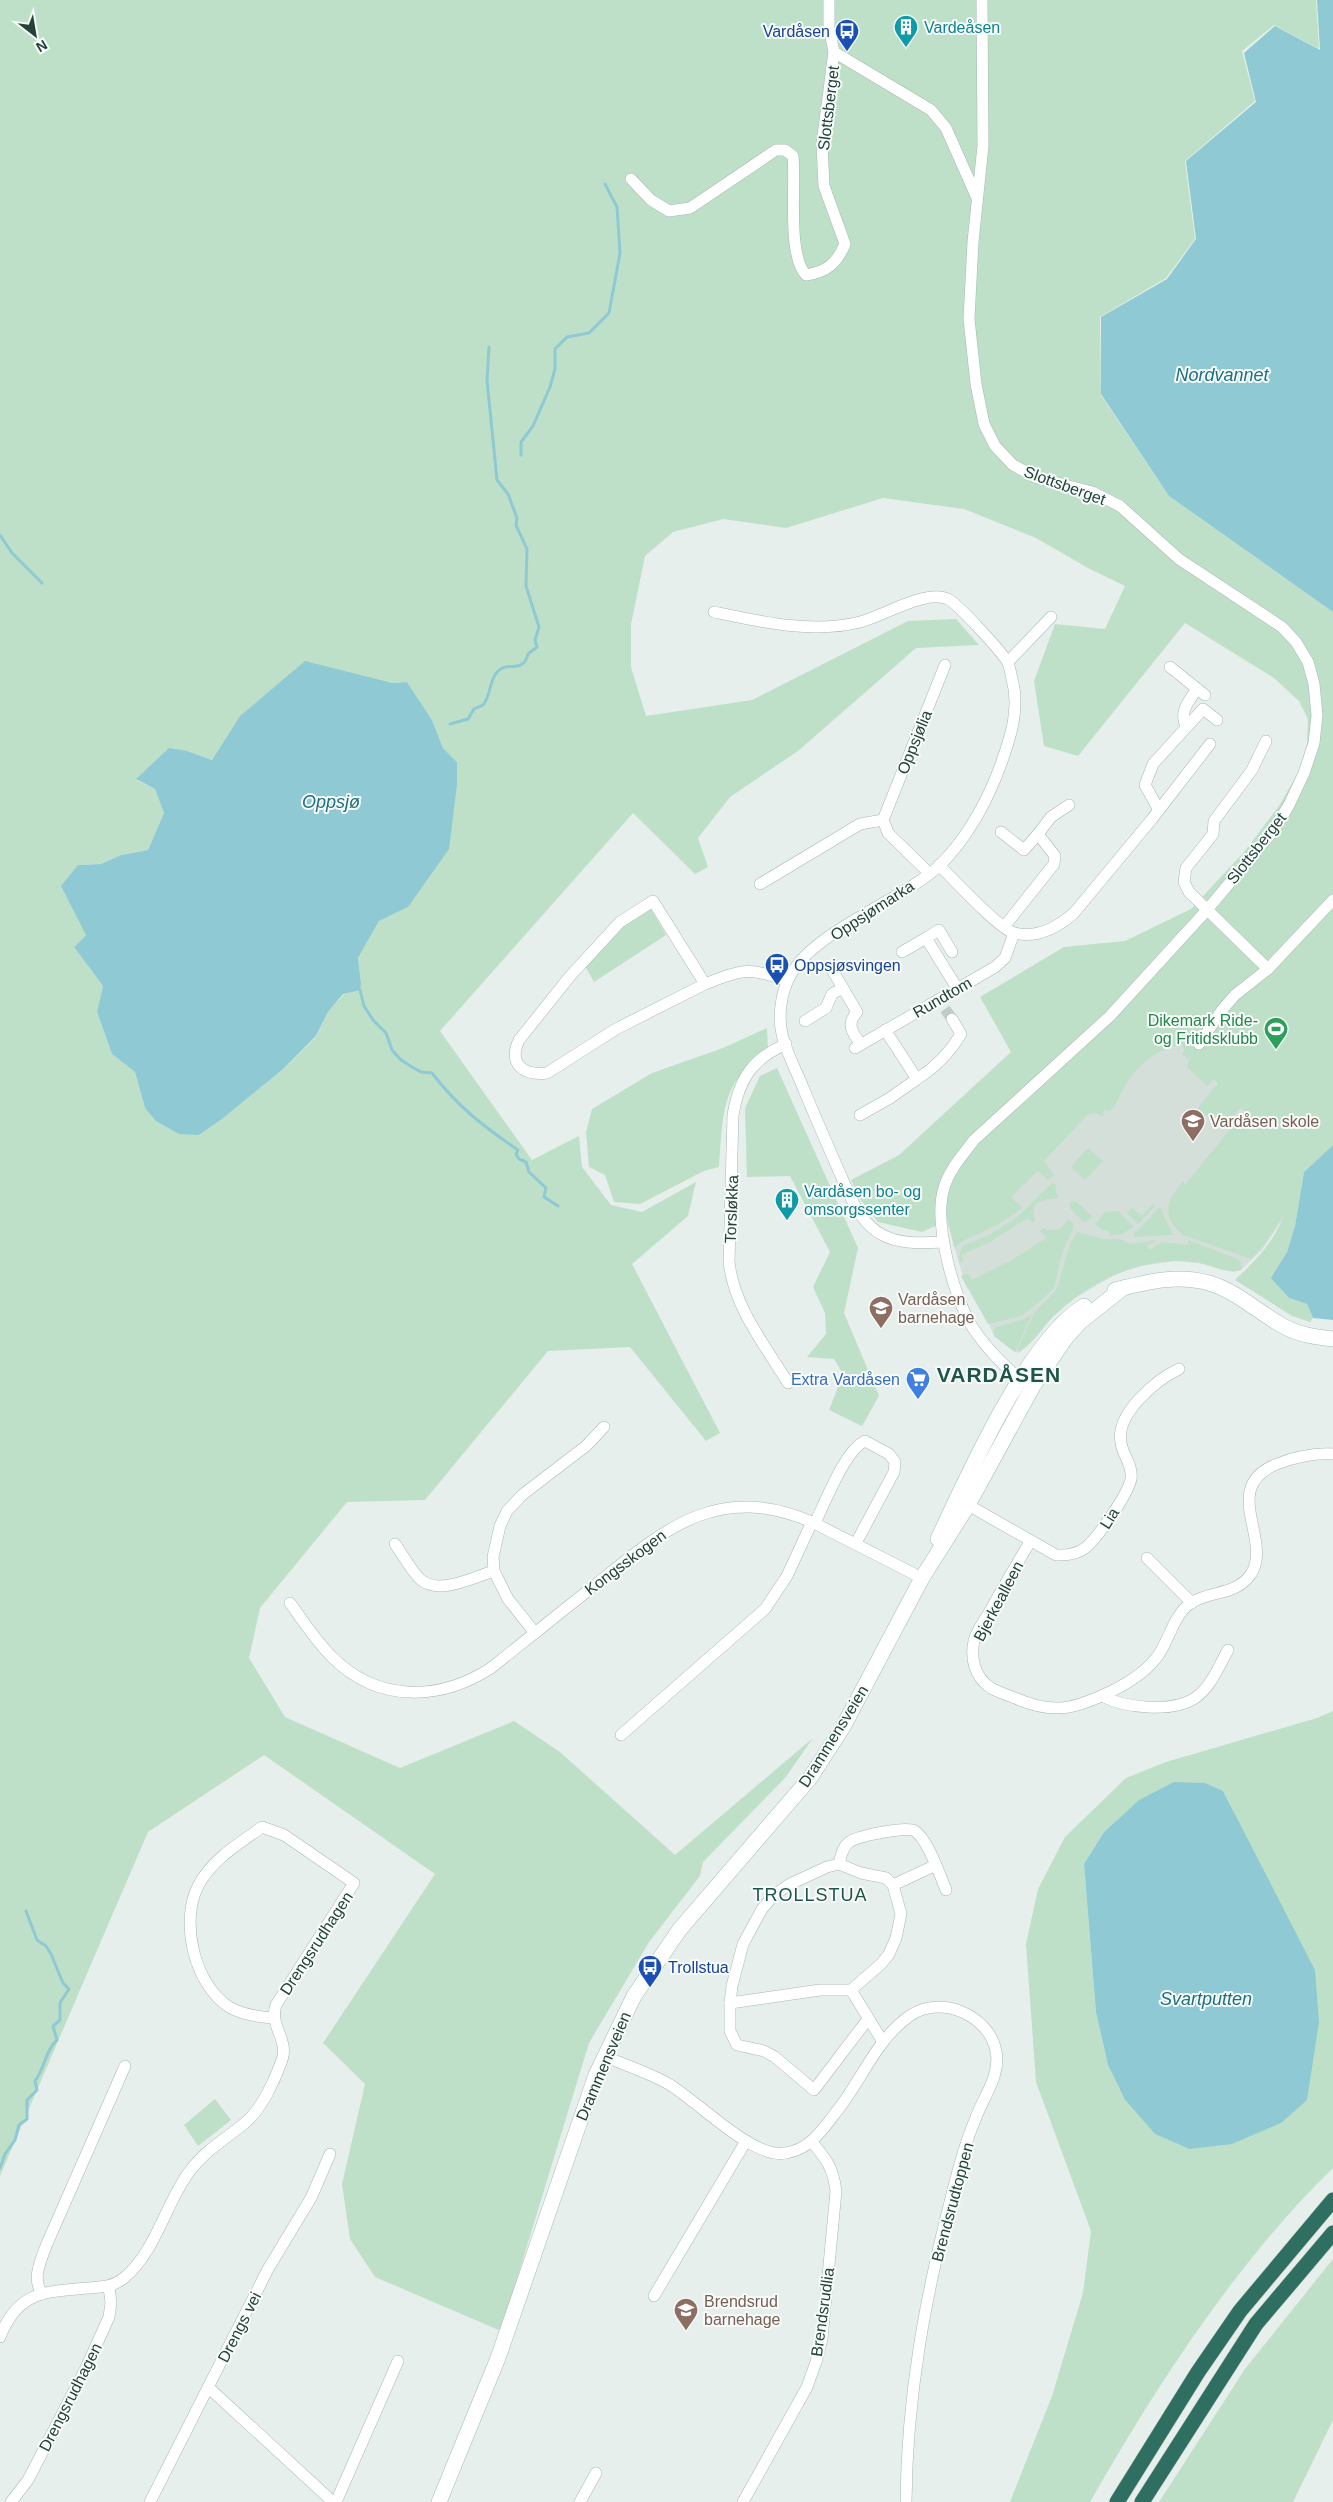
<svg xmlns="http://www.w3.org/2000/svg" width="1333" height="2502" font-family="Arial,sans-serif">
  <rect width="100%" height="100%" fill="#e6efeb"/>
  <path fill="#d4dfda" d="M1163,1027l142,133 -20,56 -23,34 -21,20 -8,2 -35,-9 -23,-2 -34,5 -25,8 -41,24 -24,20 -25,29 -7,6 -6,-2 -19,-15 -8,-19 -21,-33 -18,-63 -2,-17z"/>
  <g fill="#bfe0c8" fill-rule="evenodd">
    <path d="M0,0h1316l3,49 -45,-24 -32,26 13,50 -70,60 10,78 -29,39 -66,39 1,78 68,101 164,116v533l-29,27 -9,54 -8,26 -15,26 17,20 18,6 6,14 -3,4 -18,-6 -57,-36c20,-19 39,-38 49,-65l-18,27 -15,17 -68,-24c-22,-19 -18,-34 1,-54v5l61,-75 -5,-3 -15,17 -14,-13 -5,4 -8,-8 20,-25 -4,-4 -7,7 -20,-19 2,-7 -7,-6 3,-4 -4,-5c-26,5 -44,19 -57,43 -5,8 -7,17 -14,23l-6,-2 -1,7 -8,-3 -8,2 -43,46 10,14 -6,5 -10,-9 -27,26 11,11 -23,16 -38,18 -5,5h-2l-6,-27 -26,12 -44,-10 -18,-23 -9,-19 48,-25 112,-103 -31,-55 84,-50 61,-6 66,-32 53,-57 35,-46 20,-35 8,-27 1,-25 -9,-18 -25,-23 -89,-55 -107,133 -34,-10 -10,-65 21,-57 50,5 20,-43 -37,-18 -52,-30 -72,-29 -81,-11 -97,30 -63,-9 -50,13 -28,24 -14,68v43l15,49 106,-16 156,-79 48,-2 23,26 -63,3 -118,103 -68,46 -32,41 10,29 -13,7 -62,-61 -193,218 92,129 47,-24 3,31 29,38 31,7 54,-30 -8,34 -56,48 88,169 -14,8 -76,-94 -82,4 -123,149 -78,2 -87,106 -11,50 36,59 115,51 114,-47 46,31 115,103 138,-117 -28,40 -82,84 -3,14 -51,66 -60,101 -88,288 -126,-54 -25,-38 -8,-55 23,-100 -42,-41 112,-169 -171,-119 -116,77 -148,344zM407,682l25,38 11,28 14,14 -49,145 -29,14 -21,37 3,24 -17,12 -16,18 -12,25 -34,33 -60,49 -23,16 -54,-27 -10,-36 -23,-18 -15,-42 6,-26 -29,-39 12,-12 -8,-70 23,-1 20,-9 27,-5 16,-37 -9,-24 -19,-9 51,-29 25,9 28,-44 152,-33z"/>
    <path d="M651,909l15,26 -72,47 -9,-16 40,-41z"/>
    <path d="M767,1028l1,23c-48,30 -45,65 -49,116l-15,4 -64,33 -26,-2 -9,-27 -16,-8 -3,-35 6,-23 60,-36 71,-25z"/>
    <path d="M777,1068l81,180 -14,65 35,83 -17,30 -33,-16 14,-36 -9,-15 -27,-2 19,-23 -1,-21 -12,-26 17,-35 -40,-76 -43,1 -2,-69 15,-32z"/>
    <path d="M1088,1148l15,13 -18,19 -14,-13z"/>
    <path d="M1052,1183l3,1 3,14c-12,1 -30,3 -23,21l-2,4 -5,-5 -40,25 -27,12 3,6 -5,2 1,-10 3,-7 26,-11 28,-18z"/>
    <path d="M1074,1200l19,17 -7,5 -4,-1 -12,-13v-5z"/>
    <path d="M1156,1201l-3,7 -15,16 -11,-11 5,-5 10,8z"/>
    <path d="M1160,1207l13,28 -39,2v-3z"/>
    <path d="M1118,1211l16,16 -12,7 -12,2v-5l-8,-1 -7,-6 10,-12z"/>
    <path d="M1068,1219l5,4v6l-11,25 -8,35 -32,27 -34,8 -27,-48 6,-3 5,7 38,-19 36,-23 -6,-7 3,-3 4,2 13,-1z"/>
    <path d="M1078,1232l25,7h17l9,5 29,-4 -11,6 2,4 13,-8 26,3v-5l47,18 5,3 2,5 -1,4c-14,4 -28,-4 -41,-7 -27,-5 -58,0 -83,11 -24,10 -48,26 -66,45 -10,10 -19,27 -32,32l-1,-3 16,-35 23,-24 13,-46z"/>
    <path d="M1032,1314l-17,38 -21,-16v-8l30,-9z"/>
    <path d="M1333,1711v457c-96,93 -177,218 -243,334h-80l42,-106 31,-103 8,-62 -55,-149 -10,-138 12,-55 27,-52 61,-59 40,-16 151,-44zM1223,1791l10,19 -44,339 -34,-15 -30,-34 -17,-35 -12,-53 -12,-148 20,-32 35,-32z"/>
    <path d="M215,2099l16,21 -33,26 -14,-21z"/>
    <path d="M1333,2259v161l-40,82h-134l86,-133z"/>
  </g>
  <g fill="#8ec9d4">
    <path d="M1317,0h16v612l-164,-116 -68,-102v-77l66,-38 29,-40 -10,-78 70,-59 -12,-49 31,-27 45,24z"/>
    <path d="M305,661l87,22 15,-1 25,38 11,28 14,14v23l-8,64 -41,58 -29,14 -21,37 3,25 -1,7 -17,4 -15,18 -12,24 -34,34 -60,49 -23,16 -20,-1 -23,-13 -11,-13 -10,-36 -23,-18 -15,-42 6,-26 -29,-39 12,-12 -25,-49 17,-21 23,-1 20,-9 27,-5 16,-37 -9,-24 -19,-10 33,-31 18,3 25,9 28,-44z"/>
    <path d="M1333,1145v175l-20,-2 -6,-14 -18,-6 -18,-20 16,-26 8,-26 9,-54z"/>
    <path d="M1174,1782l31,1 18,8 92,179 4,52 -12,78 -26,23 -49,21 -43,5 -34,-15 -30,-34 -17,-35 -12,-53 -12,-148 20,-32 35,-32z"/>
  </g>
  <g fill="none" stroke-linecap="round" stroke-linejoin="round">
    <g stroke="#8ec9d4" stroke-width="3">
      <path d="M521,455v-13l12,-16 17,-39 5,-18v-20l12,-12 22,-4 20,-20 11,-60 -3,-46 -12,-23"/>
      <path d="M0,535l12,18 30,30"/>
      <path d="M450,724l18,-5 6,-10 9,-4c8,-9 6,-24 14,-33 10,-12 26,3 31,-18l9,-7 -2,-7 4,-13 -13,-41 1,-37 -11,-24 1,-7 -9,-24 -11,-14 -10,-100 2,-33"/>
      <path d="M360,990l4,16 9,14 13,13 6,17 9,10 11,7 9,5 11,1c26,34 51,53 86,77l-2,4 3,5 7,3 3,10 17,16 -2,9 14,9"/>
      <path d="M0,2168l5,-14 10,-14 4,-15 8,-6v-19l10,-10 -2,-9c10,-13 10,-30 22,-41l-4,-14 7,-6v-17l9,-14 -6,-6 -12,-29 -5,-8 -9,-6 -11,-29"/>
    </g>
    <path stroke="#bfccc8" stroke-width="11" stroke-dasharray="11 5.5" stroke-linecap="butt" d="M945,1009l7,10"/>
    <defs>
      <g id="street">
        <path d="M982,0l1,146 -10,96 -4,77 7,65 8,40 11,22 18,19 22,12 57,15 28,14 59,53 103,68 14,15 12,20 6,22 3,31 -3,28 -10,30 -15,32 -16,26 -66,79 -97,106 -136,124c-11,15 -25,30 -30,48 -11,34 10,111 29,140 11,17 35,44 53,54"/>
        <path d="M834,52l97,58 15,18 31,70"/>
        <path d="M631,179l20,21 18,11 21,-3 86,-58h9l8,6c3,30 -6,99 13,119 21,-3 31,-12 39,-31l-21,-58 -2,-42 12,-92 -5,-25v-27"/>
        <path d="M714,612c47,10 99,22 146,10 24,-6 65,-33 88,-23 10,5 55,54 60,64 2,5 3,11 4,16 8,29 -1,57 -11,85 -13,36 -34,75 -62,102 -40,37 -130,66 -151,114 -7,15 -10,37 -6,54 4,18 15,38 22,56 13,31 27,63 41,95 22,52 43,61 98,57"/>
        <path d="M1008,662l43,-45"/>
        <path d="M1170,667l35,28"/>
        <path d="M1186,726c-7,-15 3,-25 11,-37"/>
        <path d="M1266,741l-14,29 -38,51 -1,13 -27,34 -2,14 5,10 79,77"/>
        <path d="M1159,810l-14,-25 8,-21 50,-55 14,11"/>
        <path d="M883,820l5,13 41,40"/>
        <path d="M1001,832l23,18 14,-16"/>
        <path d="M939,865c14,14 59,63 75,68 23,6 44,-6 60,-20l78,-94 58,-75"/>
        <path d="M760,884l100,-60 23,-4 62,-155"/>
        <path d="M1004,927l50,-63 1,-8 -17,-22 13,-17 18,-12"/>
        <path d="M902,952l24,-14"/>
        <path d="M952,952l-13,-22 -13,8 31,50"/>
        <path d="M831,968l26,44c-11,12 -5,21 4,32"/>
        <path d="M705,984l-89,45 -69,44c-24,3 -39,-9 -28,-33l52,-65 49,-53 33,-21 52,83c36,-14 44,-18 82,-3"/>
        <path d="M805,1021l21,-13 6,-14 11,-6"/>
        <path d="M786,1044c-34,15 -47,35 -53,71l-4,146c4,45 36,84 59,122"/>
        <path d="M1199,1044l23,-34 13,-15 33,-26 65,-69"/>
        <path d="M855,1048l140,-81 10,-9 9,-25"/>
        <path d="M917,1079c19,-12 32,-25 44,-45l-9,-15"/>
        <path d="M860,1115l30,-17 27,-19 -32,-49"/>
        <path d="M963,1502l93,53c9,0 17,0 26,-5 13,-7 46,-56 49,-71 2,-14 -8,-23 -10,-36 -6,-29 35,-63 58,-74"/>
        <path d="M815,1523c10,-20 30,-73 50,-82l24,13 6,8 -1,10 -38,71"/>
        <path d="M1030,1542c-14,23 -27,46 -40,69 -5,9 -14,20 -16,30 -4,17 1,37 17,47 7,4 16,7 24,10 39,17 60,11 97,-7 18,-9 36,-20 47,-37 11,-16 15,-40 32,-51 20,-13 45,-7 60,-29 22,-34 -32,-87 26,-110 18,-7 37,-11 56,-10"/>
        <path d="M395,1544c8,11 15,25 25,35 18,17 54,-2 74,-8"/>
        <path d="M1147,1558l45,45"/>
        <path d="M290,1603c13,18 26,38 42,54 46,46 108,44 159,11 35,-28 69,-55 104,-83 71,-57 123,-103 217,-63"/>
        <path d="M535,1633l-27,-34 -14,-28 -1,-14 7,-31 7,-15 15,-16 64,-49 18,-19"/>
        <path d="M1102,1696c23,12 70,17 93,2 16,-11 24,-32 33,-48"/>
        <path d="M621,1735l144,-126 22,-33 25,-54 110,56"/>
        <path d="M839,1864c2,-7 3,-16 9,-21 8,-7 58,-17 67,-12 13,9 25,44 31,59"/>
        <path d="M893,1885l43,-20"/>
        <path d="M851,1990l30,-26 8,-10 7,-16 5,-24 -8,-29 -7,-7 -25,-5 -22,-9 -12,3 -37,17 -16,11 -12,14 -19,35 -11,42 -2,17 90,-13h31l32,52"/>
        <path d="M730,2003v28l7,14 27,6 11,6 39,33 54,-71"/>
        <path d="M604,2056c21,9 43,16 63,27 30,17 86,77 119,70 26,-4 39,-27 54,-46 23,-30 38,-70 71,-92 30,-20 78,0 85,36 5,25 -13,46 -21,69 -10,23 -17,50 -23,74 -27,104 -45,201 -46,308"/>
        <path d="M42,2294c-10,-16 -2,-31 4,-48l79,-180"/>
        <path d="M654,2296l92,-155"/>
        <path d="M0,2337c18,-46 44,-45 88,-49 14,-1 25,-1 36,-10 32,-27 41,-73 65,-106 16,-22 37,-33 57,-50 16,-14 29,-42 36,-62 7,-20 -13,-35 -6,-55l78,-122 -70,-48 -22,-8c-23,17 -50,32 -64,59 -18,36 -4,98 31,121 14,8 29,10 44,11"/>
        <path d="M208,2387l125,115"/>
        <path d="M11,2502l17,-22 58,-112 23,-51 2,-14 -2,-16"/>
        <path d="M150,2502l118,-233 43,-71 19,-44"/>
        <path d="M336,2502l62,-141"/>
        <path d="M580,2502l16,-29"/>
        <path d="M743,2502l64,-115 9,-25 6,-23 14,-148c-3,-23 -9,-31 -24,-49"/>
      </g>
      <g id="secondary">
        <path d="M1115,1290c32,-8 61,-16 94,-7 28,8 51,31 76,44 15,8 31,10 48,12"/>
        <path d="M938,1539c29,-62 89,-198 146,-233"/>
        <path d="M439,2502l59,-144 98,-283 38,-79 46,-67 130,-151 33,-51 79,-149 46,-73 65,-119 32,-47 15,-17 43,-34"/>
      </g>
      <g id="highway">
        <path d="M1117,2502l81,-130 42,-61 93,-111"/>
        <path d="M1142,2502l114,-178 77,-91"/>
      </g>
    </defs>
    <use href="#street" stroke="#a8b8b2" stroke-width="12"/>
    <use href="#secondary" stroke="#a4bbb3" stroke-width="16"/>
    <use href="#highway" stroke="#c2cac8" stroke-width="16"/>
    <use href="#street" stroke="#fff" stroke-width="11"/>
    <use href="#secondary" stroke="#fff" stroke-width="15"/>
    <use href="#highway" stroke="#2f6f62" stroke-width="15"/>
  </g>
  <defs>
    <symbol id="building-pin" viewBox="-11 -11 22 30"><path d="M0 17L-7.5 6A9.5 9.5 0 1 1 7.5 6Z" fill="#0f9aa8" stroke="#f7fbf9"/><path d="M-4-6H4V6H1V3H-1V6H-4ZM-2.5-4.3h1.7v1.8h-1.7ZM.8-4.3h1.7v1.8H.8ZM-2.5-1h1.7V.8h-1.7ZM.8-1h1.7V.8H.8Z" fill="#fff"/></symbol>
    <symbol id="bus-pin" viewBox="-11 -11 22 30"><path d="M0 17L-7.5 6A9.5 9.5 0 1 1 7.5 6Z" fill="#1a4fb4" stroke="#f7fbf9"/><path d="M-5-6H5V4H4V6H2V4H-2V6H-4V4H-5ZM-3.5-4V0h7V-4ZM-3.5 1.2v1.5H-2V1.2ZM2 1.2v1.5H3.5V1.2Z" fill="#fff"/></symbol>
    <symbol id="stadium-pin" viewBox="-11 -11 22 30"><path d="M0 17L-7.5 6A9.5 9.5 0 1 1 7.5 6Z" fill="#2e9e5b" stroke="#f7fbf9"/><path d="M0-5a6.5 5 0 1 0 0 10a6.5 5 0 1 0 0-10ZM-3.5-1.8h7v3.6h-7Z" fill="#fff"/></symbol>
    <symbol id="school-pin" viewBox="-11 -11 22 30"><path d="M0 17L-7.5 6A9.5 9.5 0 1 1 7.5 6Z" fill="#8d6e63" stroke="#f7fbf9"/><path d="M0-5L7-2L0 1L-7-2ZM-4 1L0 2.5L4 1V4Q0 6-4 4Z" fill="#fff"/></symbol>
    <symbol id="supermarket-pin" viewBox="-11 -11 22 30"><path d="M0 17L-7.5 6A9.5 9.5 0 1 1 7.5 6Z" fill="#3f7fe0" stroke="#f7fbf9"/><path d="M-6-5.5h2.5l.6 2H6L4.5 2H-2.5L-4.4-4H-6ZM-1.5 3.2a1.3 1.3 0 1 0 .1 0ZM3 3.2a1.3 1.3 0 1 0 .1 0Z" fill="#fff"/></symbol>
  </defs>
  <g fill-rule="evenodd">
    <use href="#building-pin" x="892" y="13" width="28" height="38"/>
    <use href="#bus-pin" x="833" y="17" width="28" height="38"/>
    <use href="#bus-pin" x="763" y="951" width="28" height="38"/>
    <use href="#stadium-pin" x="1262" y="1015" width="28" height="38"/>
    <use href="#school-pin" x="1179" y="1107" width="28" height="38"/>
    <use href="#building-pin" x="773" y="1186" width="28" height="38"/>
    <use href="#school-pin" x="867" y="1294" width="28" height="38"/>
    <use href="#supermarket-pin" x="904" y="1365" width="28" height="38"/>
    <use href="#bus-pin" x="636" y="1953" width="28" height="38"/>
    <use href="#school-pin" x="672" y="2296" width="28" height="38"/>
  </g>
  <g text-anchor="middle" stroke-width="4" stroke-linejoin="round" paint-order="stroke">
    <g font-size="16" fill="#0d838f" stroke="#f7fbf9" text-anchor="start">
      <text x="924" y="33">Vardeåsen</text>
      <text x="804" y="1197">Vardåsen bo- og<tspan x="804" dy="18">omsorgssenter</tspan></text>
    </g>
    <g font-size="16" fill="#164399" stroke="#f7fbf9" text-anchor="start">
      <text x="830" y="37" text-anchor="end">Vardåsen</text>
      <text x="794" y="971">Oppsjøsvingen</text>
      <text x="668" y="1973">Trollstua</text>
    </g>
    <g font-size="16" fill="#24423a" stroke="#f7fbf9">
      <text transform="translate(828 108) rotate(-83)" y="6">Slottsberget</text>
      <text transform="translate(1065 485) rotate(20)" y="6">Slottsberget</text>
      <text transform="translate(914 742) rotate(-68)" y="6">Oppsjølia</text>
      <text transform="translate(1256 848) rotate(-52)" y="6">Slottsberget</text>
      <text transform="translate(872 910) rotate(-33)" y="6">Oppsjømarka</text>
      <text transform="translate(942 997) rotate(-30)" y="6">Rundtom</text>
      <text transform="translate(731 1209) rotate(-88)" y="6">Torsløkka</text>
      <text transform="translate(1109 1518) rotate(-58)" y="6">Lia</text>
      <text transform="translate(625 1562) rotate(-37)" y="6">Kongsskogen</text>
      <text transform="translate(998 1601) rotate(-62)" y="6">Bjerkealleen</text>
      <text transform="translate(833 1736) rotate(-58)" y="6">Drammensveien</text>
      <text transform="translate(316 1943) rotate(-57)" y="6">Drengsrudhagen</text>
      <text transform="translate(603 2066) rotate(-67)" y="6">Drammensveien</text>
      <text transform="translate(952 2202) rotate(-75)" y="6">Brendsrudtoppen</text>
      <text transform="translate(822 2312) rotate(-82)" y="6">Brendsrudlia</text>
      <text transform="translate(239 2327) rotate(-63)" y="6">Drengs vei</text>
      <text transform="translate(70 2397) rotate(-63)" y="6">Drengsrudhagen</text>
    </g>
    <g font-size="16" fill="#27864d" stroke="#f7fbf9" text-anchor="end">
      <text x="1258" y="1026">Dikemark Ride-<tspan x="1258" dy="18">og Fritidsklubb</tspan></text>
    </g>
    <g font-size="16" fill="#785e54" stroke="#f7fbf9" text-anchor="start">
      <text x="1210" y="1127">Vardåsen skole</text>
      <text x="898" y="1305">Vardåsen<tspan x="898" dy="18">barnehage</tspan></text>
      <text x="704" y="2307">Brendsrud<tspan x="704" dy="18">barnehage</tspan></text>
    </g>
    <g font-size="16" fill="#366cbe" stroke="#f7fbf9" text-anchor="end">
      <text x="900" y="1385">Extra Vardåsen</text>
    </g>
    <g font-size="18" font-style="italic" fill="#1c6f80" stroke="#f7fbf9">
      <text x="1222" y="381">Nordvannet</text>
      <text x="331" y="808">Oppsjø</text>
      <text x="1206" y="2005">Svartputten</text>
    </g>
    <g font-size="18" letter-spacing="1" fill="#1f5548" stroke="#f7fbf9">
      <text x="810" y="1901">TROLLSTUA</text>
    </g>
    <g font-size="21" font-weight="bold" letter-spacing="1" fill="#1f5548" stroke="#f7fbf9">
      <text x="999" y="1382">VARDÅSEN</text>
    </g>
  </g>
  <g transform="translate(35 35) rotate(149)" stroke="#f7fbf9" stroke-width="4" paint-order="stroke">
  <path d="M0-4L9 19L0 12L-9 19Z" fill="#24423a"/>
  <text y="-8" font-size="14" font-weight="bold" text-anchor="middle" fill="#24423a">N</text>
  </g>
</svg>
